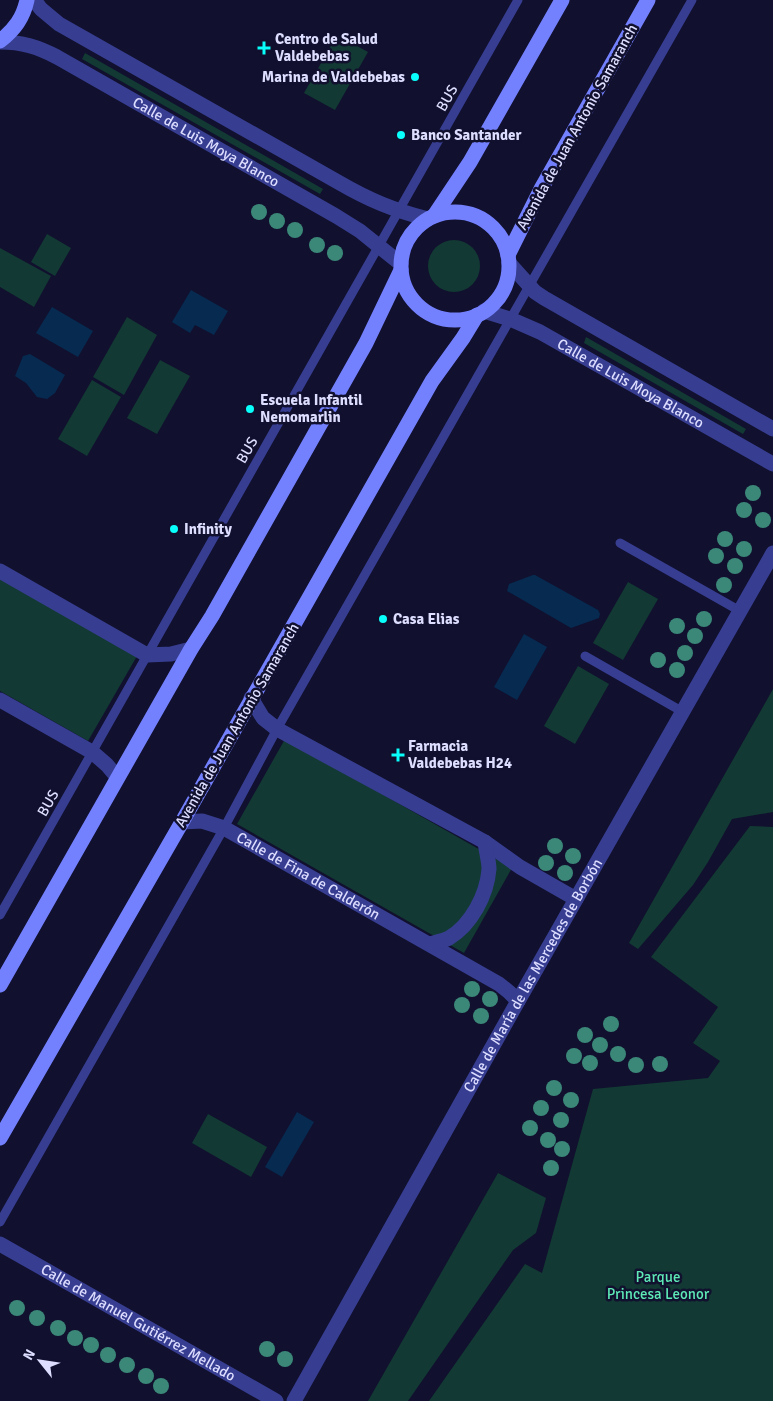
<svg xmlns="http://www.w3.org/2000/svg" width="773" height="1401" font-family="Signika,sans-serif">
  <rect width="100%" height="100%" fill="#11102e"/>
  <g fill="#123933">
    <path d="M337,35l31,17 -33,58 -31,-17z"/>
    <path d="M85,53l238,136 -3,5 -238,-135z"/>
    <path d="M47,234l24,14 -16,28 -24,-14z"/>
    <circle cx="454" cy="266" r="26"/>
    <path d="M0,248l51,28 -17,31 -34,-20z"/>
    <path d="M127,317l30,18 -33,60 -31,-18z"/>
    <path d="M586,337l160,92 -3,5 -159,-91z"/>
    <path d="M160,360l30,16 -33,58 -30,-16z"/>
    <path d="M92,380l29,17 -34,59 -29,-17z"/>
    <path d="M0,578l137,78 -49,85 -88,-50z"/>
    <path d="M628,582l30,17 -35,61 -30,-17z"/>
    <path d="M578,666l31,18 -34,60 -31,-18z"/>
    <path d="M773,689v123l-41,7 -24,43 -15,23 -55,64 -9,-6z"/>
    <path d="M285,739l227,129 -48,85 -227,-129z"/>
    <path d="M750,826l23,1v574h-344l96,-137 17,9 51,-184 115,-11 12,-17 -27,-18 25,-36 -67,-50z"/>
    <path d="M208,1114l59,33 -16,30 -59,-34z"/>
    <path d="M498,1173l48,25 -10,35 -23,17 -105,151h-40z"/>
  </g>
  <g fill="#072a50">
    <path d="M191,290l37,21 -14,24 -19,-10 -5,8 -18,-11z"/>
    <path d="M52,307l41,24 -15,26 -42,-24z"/>
    <path d="M30,354l35,21 -10,18 -8,6 -10,-2 -11,-14 -11,-7 8,-20z"/>
    <path d="M533,575h2l63,35 2,4 -1,4 -28,10 -64,-37 2,-7z"/>
    <path d="M524,634l23,13 -30,53 -23,-13z"/>
    <path d="M297,1112l17,10 -32,55 -17,-10z"/>
  </g>
  <g fill="none" stroke-linecap="round" stroke-linejoin="round">
    <g stroke="#373e91" stroke-width="9">
      <path d="M620,543l120,68"/>
      <path d="M585,656l98,56"/>
      <path d="M0,915l518,-915"/>
      <path d="M0,1222l224,-394 53,-99 415,-729"/>
    </g>
    <g stroke="#373e91" stroke-width="15">
      <path d="M34,0l7,9 18,15 279,158c31,18 55,28 90,37"/>
      <path id="s1" d="M0,42c22,0 38,5 57,15l279,159 24,15 41,33"/>
      <path d="M509,263l26,29 9,6 229,131"/>
      <path id="s2" d="M484,311l26,8 30,13 233,132"/>
      <path d="M0,571l147,84 24,-1 20,-5"/>
      <path d="M251,698l12,20 14,11 208,113 35,25 56,32"/>
      <path d="M0,700l92,52 15,13 10,12"/>
      <path id="s3" d="M182,822l20,-1 22,7 275,156 10,8 9,9"/>
      <path d="M430,944c6,-2 13,-3 19,-6 22,-13 38,-43 40,-69 0,-8 -3,-18 -4,-27"/>
      <path id="s4" d="M0,1244l276,157"/>
      <path id="s5" d="M294,1401l224,-400 255,-448"/>
    </g>
    <g stroke="#7481ff" stroke-width="15">
      <path d="M0,41c15,-12 23,-23 27,-41"/>
      <circle cx="455" cy="266" r="54"/>
      <path d="M434,216l36,-54 92,-162"/>
      <path d="M508,255l33,-66 107,-189"/>
      <path d="M0,985l191,-336 21,-33 154,-273 35,-73"/>
      <path d="M0,1138l182,-316 250,-441 31,-43 14,-23"/>
    </g>
  </g>
  <g fill="#3b8879">
    <circle cx="259" cy="212" r="8"/>
    <circle cx="277" cy="221" r="8"/>
    <circle cx="295" cy="230" r="8"/>
    <circle cx="317" cy="245" r="8"/>
    <circle cx="335" cy="253" r="8"/>
    <circle cx="753" cy="493" r="8"/>
    <circle cx="744" cy="510" r="8"/>
    <circle cx="763" cy="520" r="8"/>
    <circle cx="725" cy="539" r="8"/>
    <circle cx="744" cy="549" r="8"/>
    <circle cx="716" cy="556" r="8"/>
    <circle cx="735" cy="566" r="8"/>
    <circle cx="724" cy="585" r="8"/>
    <circle cx="704" cy="619" r="8"/>
    <circle cx="677" cy="626" r="8"/>
    <circle cx="695" cy="636" r="8"/>
    <circle cx="685" cy="653" r="8"/>
    <circle cx="658" cy="660" r="8"/>
    <circle cx="677" cy="670" r="8"/>
    <circle cx="555" cy="846" r="8"/>
    <circle cx="573" cy="856" r="8"/>
    <circle cx="546" cy="863" r="8"/>
    <circle cx="565" cy="873" r="8"/>
    <circle cx="472" cy="989" r="8"/>
    <circle cx="490" cy="999" r="8"/>
    <circle cx="462" cy="1005" r="8"/>
    <circle cx="481" cy="1016" r="8"/>
    <circle cx="611" cy="1024" r="8"/>
    <circle cx="585" cy="1035" r="8"/>
    <circle cx="600" cy="1045" r="8"/>
    <circle cx="618" cy="1054" r="8"/>
    <circle cx="574" cy="1056" r="8"/>
    <circle cx="590" cy="1063" r="8"/>
    <circle cx="660" cy="1064" r="8"/>
    <circle cx="636" cy="1065" r="8"/>
    <circle cx="554" cy="1088" r="8"/>
    <circle cx="571" cy="1100" r="8"/>
    <circle cx="541" cy="1108" r="8"/>
    <circle cx="561" cy="1120" r="8"/>
    <circle cx="530" cy="1128" r="8"/>
    <circle cx="548" cy="1140" r="8"/>
    <circle cx="562" cy="1149" r="8"/>
    <circle cx="551" cy="1168" r="8"/>
    <circle cx="17" cy="1308" r="8"/>
    <circle cx="37" cy="1318" r="8"/>
    <circle cx="58" cy="1328" r="8"/>
    <circle cx="75" cy="1338" r="8"/>
    <circle cx="91" cy="1345" r="8"/>
    <circle cx="267" cy="1349" r="8"/>
    <circle cx="108" cy="1355" r="8"/>
    <circle cx="285" cy="1359" r="8"/>
    <circle cx="127" cy="1365" r="8"/>
    <circle cx="146" cy="1376" r="8"/>
    <circle cx="161" cy="1386" r="8"/>
  </g>
  <g fill="#09fffb" stroke="#11102e" stroke-width="2">
    <path d="M261.5 40.5h5v5h5v5h-5v5h-5v-5h-5v-5h5z"/>
    <circle cx="415" cy="77" r="5"/>
    <circle cx="401" cy="135" r="5"/>
    <circle cx="250" cy="409" r="5"/>
    <circle cx="174" cy="529" r="5"/>
    <circle cx="383" cy="619" r="5"/>
    <path d="M395.5 747.5h5v5h5v5h-5v5h-5v-5h-5v-5h5z"/>
  </g>
  <g text-anchor="middle" stroke-width="5" stroke-linejoin="round" paint-order="stroke">
    <g font-size="15" font-weight="bold" fill="#ddf" stroke="#11102e" text-anchor="start">
      <text x="275" y="44">Centro de Salud<tspan x="275" dy="17">Valdebebas</tspan></text>
      <text x="405" y="82" text-anchor="end">Marina de Valdebebas</text>
      <text x="411" y="140">Banco Santander</text>
      <text x="260" y="405">Escuela Infantil<tspan x="260" dy="17">Nemomarlin</tspan></text>
      <text x="184" y="534">Infinity</text>
      <text x="393" y="624">Casa Elias</text>
      <text x="408" y="751">Farmacia<tspan x="408" dy="17">Valdebebas H24</tspan></text>
    </g>
    <g font-size="15" fill="#ddf" stroke="#11102e">
      <text transform="translate(447 98) rotate(-60)" y="5">BUS</text>
      <text transform="translate(577 127) rotate(-61)" y="5">Avenida de Juan Antonio Samaranch</text>
      <text dy="5" stroke="none"><textPath href="#s1" startOffset="231">Calle de Luis Moya Blanco</textPath></text>
      <text dy="5" stroke="none"><textPath href="#s2" startOffset="164">Calle de Luis Moya Blanco</textPath></text>
      <text transform="translate(247 450) rotate(-60)" y="5">BUS</text>
      <text transform="translate(237 725) rotate(-60)" y="5">Avenida de Juan Antonio Samaranch</text>
      <text transform="translate(48 803) rotate(-60)" y="5">BUS</text>
      <text dy="5" stroke="none"><textPath href="#s3" startOffset="140">Calle de Fina de Calderón</textPath></text>
      <text dy="5" stroke="none"><textPath href="#s5" startOffset="488">Calle de María de las Mercedes de Borbón</textPath></text>
      <text dy="5" stroke="none"><textPath href="#s4" startOffset="159">Calle de Manuel Gutiérrez Mellado</textPath></text>
    </g>
    <g font-size="15" fill="#5eeab7" stroke="#11102e">
      <text x="658" y="1282">Parque<tspan x="658" dy="17">Princesa Leonor</tspan></text>
    </g>
  </g>
  <g transform="translate(40 1361) rotate(300)" stroke="#11102e" stroke-width="4" paint-order="stroke">
  <path d="M0-4L9 19L0 12L-9 19Z" fill="#ddddff"/>
  <text y="-8" font-size="14" font-weight="bold" text-anchor="middle" fill="#ddddff">N</text>
  </g>
</svg>
